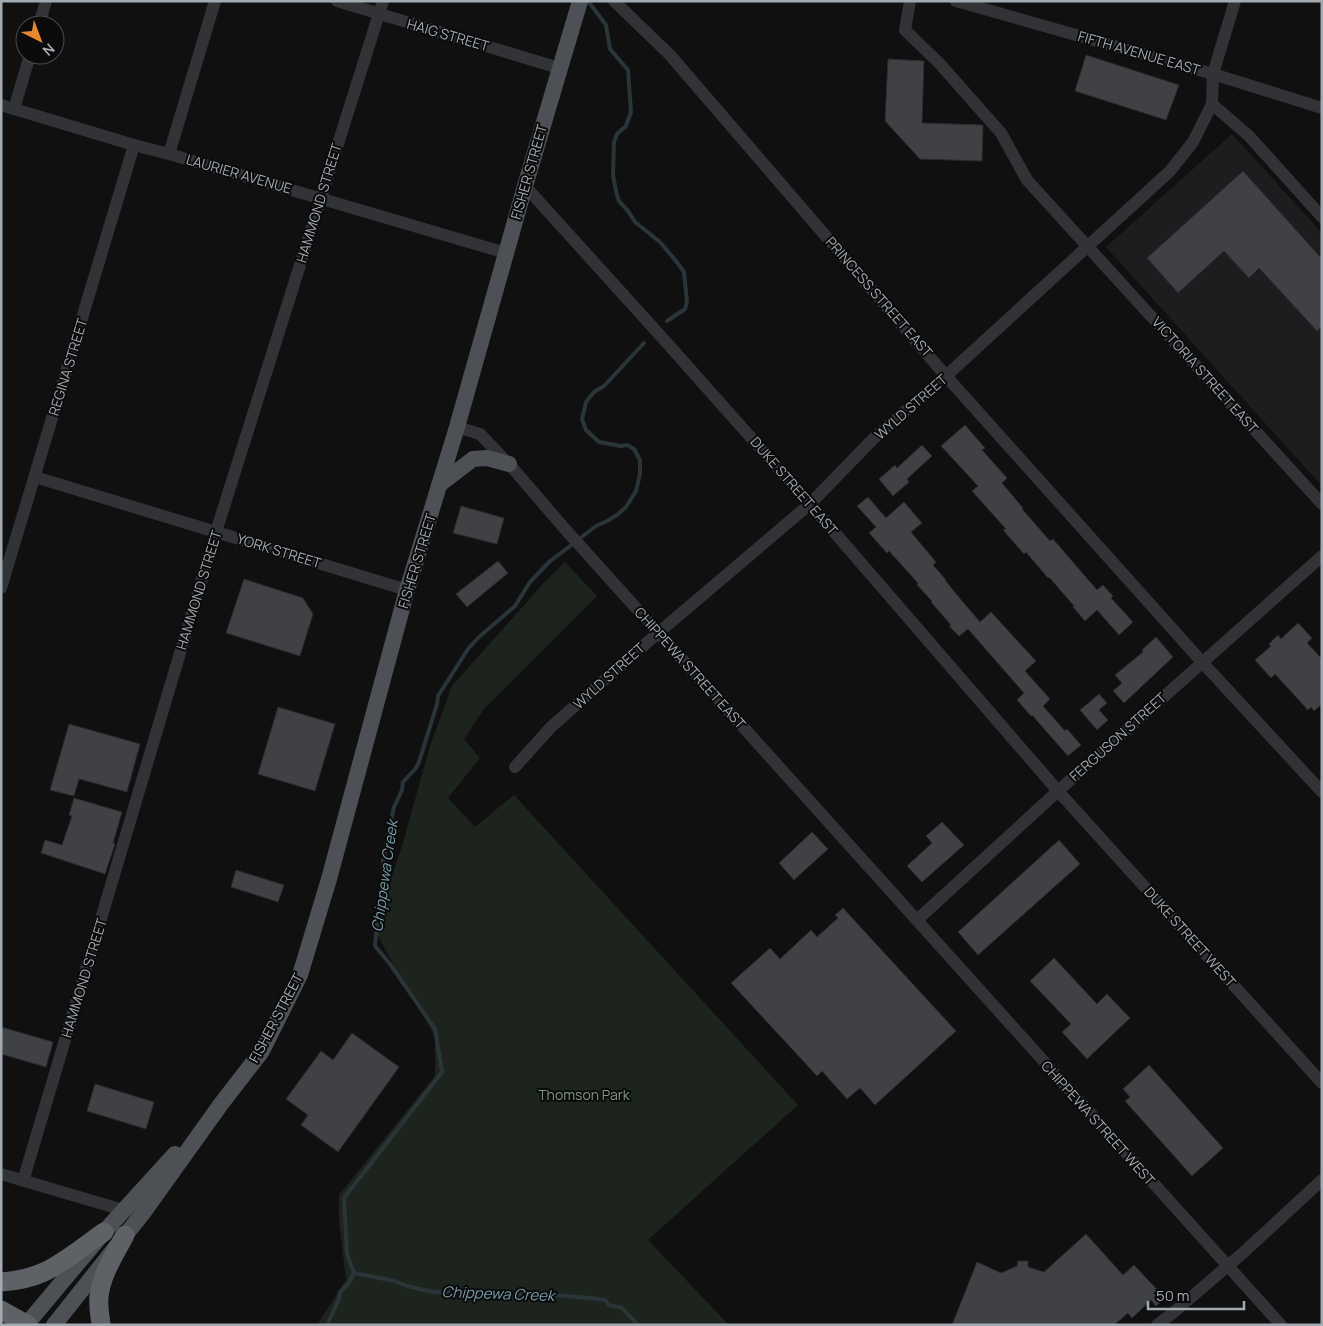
<svg xmlns="http://www.w3.org/2000/svg" width="1323" height="1326" font-family="Manrope,sans-serif">
  <rect width="100%" height="100%" fill="#101011"/>
  <path fill="#1c1d1e" d="M1232,134l90,99v253l-216,-239z"/>
  <path fill="#1d241d" d="M565,562l32,34 -113,113 -20,30 16,19 -32,40 27,29 39,-32 284,310 -150,135 81,85h-412l29,-45 -7,-58v-27l96,-119v-40l-38,-65 -23,-42 28,-83 28,-100 22,-60 90,-101z"/>
  <g fill="none" stroke-linecap="round" stroke-linejoin="round">
    <g stroke="#2a3539" stroke-width="4">
      <path d="M588,1l18,24 4,24 18,21 3,42 -5,14 -9,8 -3,8 -1,34 4,19 2,6 9,10 7,11 25,20 16,19 8,11 3,30 -2,7 -18,12"/>
      <path d="M327,1325l12,-26 1,-7 8,-8 6,-11"/>
      <path d="M638,1325l-16,-17 -13,-3 -4,-5 -15,-2 -62,-5 -15,3 -15,1 -16,-2 -7,-1 -42,-2 -26,-6 -12,-5 -41,-8 -7,-19 -3,-56 98,-126 -7,-43 -45,-65 -15,-18 2,-22 5,-20 1,-42 6,-32 5,-23 8,-17 1,-8 13,-14 3,-6 18,-58 1,-8 30,-47 11,-12 36,-31 15,-24 20,-21 11,-8 35,-27 11,-5 10,-6 9,-8 10,-16 4,-17v-14l-6,-11 -7,-4 -6,1 -22,-4 -13,-12 -4,-11 4,-17 8,-10 10,-6 40,-43"/>
    </g>
  </g>
  <g fill="#3f4144" stroke="#2a2b2d">
    <path d="M1086,55l93,30 -13,35 -91,-29z"/>
    <path d="M888,59l36,2 -2,62 61,2 -1,36 -62,-2 -35,-38z"/>
    <path d="M1243,171l79,88v67l-5,5 -58,-63 -10,10 -25,-27 -46,42 -31,-35z"/>
    <path d="M965,425l20,23 -3,2 25,28 -5,5 21,25 -1,1 28,32 3,-2 44,51 6,-5 10,11 -2,2 22,24 -14,13 -22,-25 -12,11 -12,-14 1,-1 -25,-29 -1,1 -22,-26 -2,2 -21,-24 3,-1 -34,-38 6,-5 -37,-40z"/>
    <path d="M922,445l10,11 -25,23 2,3 -16,14 -14,-17 16,-14 2,3z"/>
    <path d="M868,497l18,21 18,-16 18,21 -11,9 25,30 -3,3 13,15h-1l12,15 23,27 11,-10 45,49 -11,10 25,28 -7,7 22,25 2,-2 14,16 -13,11 -36,-41 -1,1 -14,-16 7,-7 -56,-64 -9,7 -10,-10 2,-1 -20,-23 1,-1 -15,-16 1,-2 -29,-32 -2,2 -18,-20 7,-6 -19,-21z"/>
    <path d="M461,506l43,12 -7,26 -44,-11z"/>
    <path d="M498,561l10,12 -41,34 -11,-13z"/>
    <path d="M244,579l59,19 10,16 -13,42 -74,-23z"/>
    <path d="M1298,623l14,15 -5,5 15,16v45l-8,7 -3,-4 -3,3 -33,-36 -4,4 -16,-18 16,-14 -2,-2 9,-9 3,4z"/>
    <path d="M1156,637l17,20 -49,46 -11,-12 9,-8 -7,-8 28,-23 -1,-2z"/>
    <path d="M1099,694l8,9 -8,7 9,10 -11,10 -17,-20z"/>
    <path d="M278,707l57,17 -20,67 -57,-17z"/>
    <path d="M69,724l71,20 -13,48 -48,-13 -5,17 -24,-6z"/>
    <path d="M74,798l48,14 -9,31 2,1 -10,30 -64,-21 4,-13 17,5 10,-29 -3,-1z"/>
    <path d="M942,822l22,23 -42,37 -15,-16 25,-23 -6,-7z"/>
    <path d="M812,832l16,17 -34,31 -15,-17z"/>
    <path d="M1059,840l21,24 -102,91 -20,-23z"/>
    <path d="M236,870l48,15 -6,17 -47,-15z"/>
    <path d="M843,908l113,123 -81,74 -15,-17 -13,11 -25,-28 -5,5 -86,-93 39,-35 10,11 31,-29 6,7 21,-19 -3,-3z"/>
    <path d="M1054,958l43,46 10,-10 23,24 -43,41 -25,-27 9,-8 -41,-43z"/>
    <path d="M1,1027l52,15 -7,25 -45,-13z"/>
    <path d="M352,1033l47,34 -61,85 -37,-27 7,-10 -22,-16 35,-48 12,9z"/>
    <path d="M1149,1065l74,83 -31,28 -67,-75 5,-4 -7,-8z"/>
    <path d="M95,1084l59,18 -8,27 -59,-18z"/>
    <path d="M1086,1234l37,41 11,-10 31,33 -9,8 -5,-6 -19,18 -4,-5 -14,12h-162l25,-63 24,11 16,-7 1,-5h10v6l16,5z"/>
  </g>
  <g fill="none" stroke-linecap="round" stroke-linejoin="round">
    <g stroke="#313336" stroke-width="12">
      <path d="M337,1l222,67"/>
      <path d="M614,1l56,54 276,321 256,286 120,130"/>
      <path d="M910,1l-5,29 35,34 61,69 26,47 295,324"/>
      <path d="M956,1l257,73 109,34"/>
      <path d="M39,25l7,-24"/>
      <path d="M1212,104l37,32 73,81"/>
      <path d="M1,105l133,40 35,9 337,99"/>
      <path d="M14,109l16,-54"/>
      <path d="M169,154l46,-153"/>
      <path d="M525,186l142,157 143,161 248,287 264,292"/>
      <path d="M457,427l23,7 29,30 56,65 716,796"/>
      <path d="M35,477l372,113"/>
      <path d="M1,588l133,-443"/>
      <path d="M515,767l36,-40 107,-94 152,-129 64,-66 72,-62 224,-205 23,-29 19,-38 1,-30 22,-73"/>
      <path d="M917,920l141,-129 264,-235"/>
      <path d="M1,1174l122,36 8,1"/>
      <path d="M23,1181l193,-649 167,-531"/>
      <path d="M1157,1325l17,-13 70,-60 78,-72"/>
    </g>
    <g stroke="#4d5155" stroke-width="16">
      <path d="M439,485l34,-26 14,-1 22,6"/>
      <path d="M26,1325l78,-93 71,-78"/>
      <path d="M54,1325l89,-112 78,-109 41,-53 38,-76 29,-96 78,-289 50,-163 68,-241 55,-185"/>
    </g>
    <g stroke="#5e6267" stroke-width="19">
      <path d="M1,1282c14,-1 30,-4 43,-10 21,-10 40,-26 60,-40"/>
      <path d="M1,1310l27,15"/>
      <path d="M101,1325c-1,-9 -3,-19 -2,-28 2,-22 16,-43 26,-62"/>
    </g>
  </g>
  <g text-anchor="middle" stroke-width="4" stroke-linejoin="round" paint-order="stroke">
    <g font-size="14" fill="#a2aab2" stroke="#0b0b0c">
      <text transform="translate(448 35) rotate(16)" y="5">HAIG STREET</text>
      <text transform="translate(1139 53) rotate(16)" y="5">FIFTH AVENUE EAST</text>
      <text transform="translate(529 172) rotate(-74)" y="5">FISHER STREET</text>
      <text transform="translate(239 174) rotate(16)" y="5">LAURIER AVENUE</text>
      <text transform="translate(319 203) rotate(-73)" y="5">HAMMOND STREET</text>
      <text transform="translate(879 297) rotate(49)" y="5">PRINCESS STREET EAST</text>
      <text transform="translate(68 367) rotate(-73)" y="5">REGINA STREET</text>
      <text transform="translate(1205 375) rotate(48)" y="5">VICTORIA STREET EAST</text>
      <text transform="translate(911 407) rotate(-41)" y="5">WYLD STREET</text>
      <text transform="translate(794 486) rotate(49)" y="5">DUKE STREET EAST</text>
      <text transform="translate(279 551) rotate(17)" y="5">YORK STREET</text>
      <text transform="translate(417 561) rotate(-73)" y="5">FISHER STREET</text>
      <text transform="translate(199 590) rotate(-73)" y="5">HAMMOND STREET</text>
      <text transform="translate(690 668) rotate(48)" y="5">CHIPPEWA STREET EAST</text>
      <text transform="translate(609 676) rotate(-42)" y="5">WYLD STREET</text>
      <text transform="translate(1118 737) rotate(-42)" y="5">FERGUSON STREET</text>
      <text transform="translate(1190 937) rotate(48)" y="5">DUKE STREET WEST</text>
      <text transform="translate(84 978) rotate(-73)" y="5">HAMMOND STREET</text>
      <text transform="translate(276 1018) rotate(-62)" y="5">FISHER STREET</text>
      <text transform="translate(1098 1123) rotate(48)" y="5">CHIPPEWA STREET WEST</text>
    </g>
    <g font-size="14" fill="#7e9c7a" stroke="#0b0b0c">
      <text x="584" y="1100">Thomson Park</text>
    </g>
    <g font-size="15" font-style="italic" fill="#7a9eac" stroke="#0b0b0c">
      <text transform="translate(385 876) rotate(-82)" y="5">Chippewa Creek</text>
      <text transform="translate(498 1294) rotate(2)" y="5">Chippewa Creek</text>
    </g>
  </g>
  <rect width="1323" height="1326" fill="none" stroke="#a2aab2" stroke-width="5"/>
  <g transform="translate(40 40) rotate(138)"><circle r="24" fill="#0b0b0c" stroke="#474b4e"/>
  <path d="M0-4L9 19L0 12L-9 19Z" fill="#e88732"/>
  <text y="-8" font-size="14" font-weight="bold" text-anchor="middle" fill="#a2aab2">N</text>
  </g>
  <path d="M1148 1301v8h96v-8" fill="none" stroke="#a2aab2" stroke-width="2.5"/>
  <text x="1156" y="1301" font-size="15" fill="#a2aab2" stroke="#0b0b0c" stroke-width="4" paint-order="stroke">50 m</text>
</svg>
